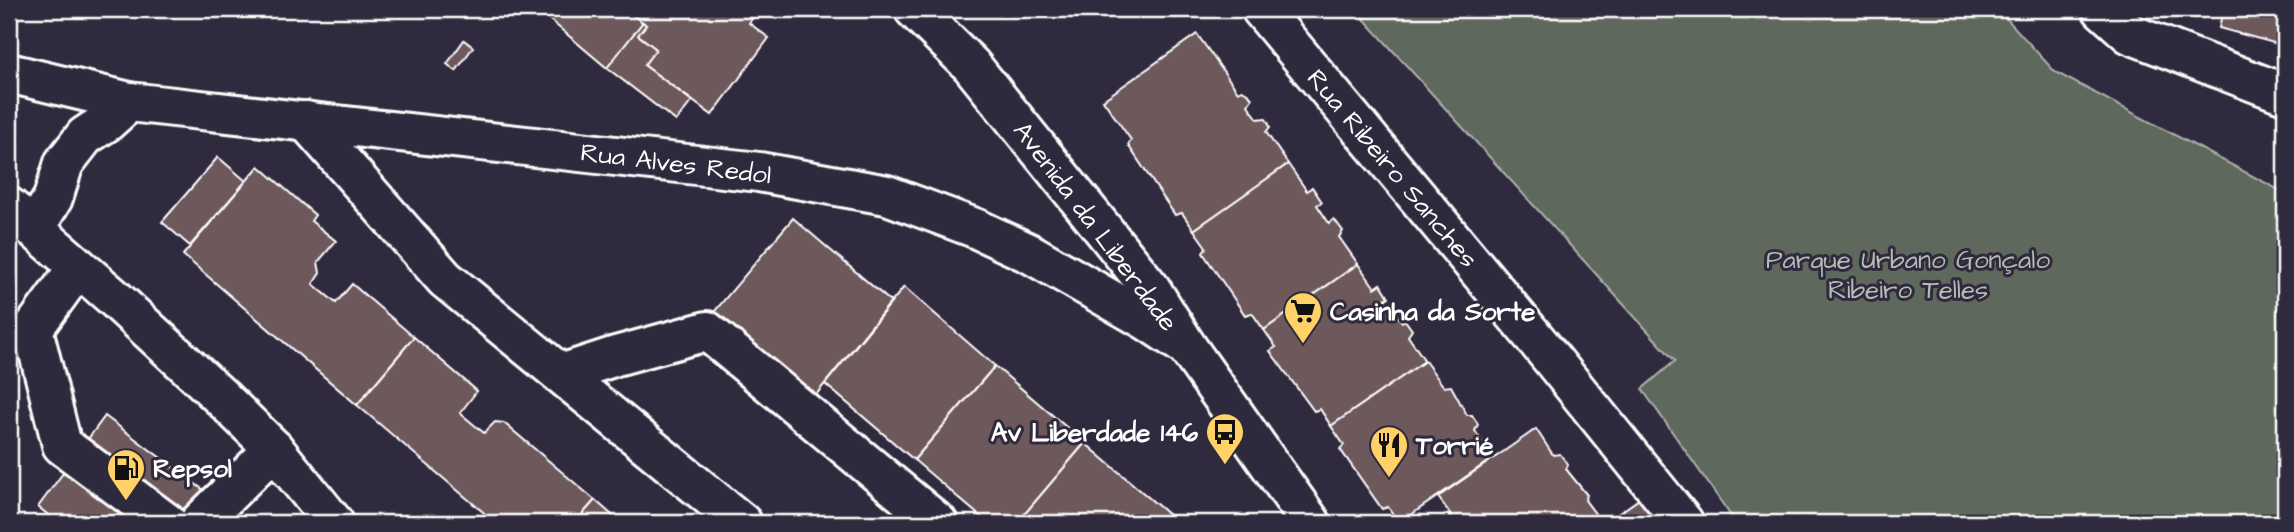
<svg xmlns="http://www.w3.org/2000/svg" width="2294" height="532" font-family="'Architects Daughter',sans-serif">
  <rect width="100%" height="100%" fill="#2f2a3d"/>
  <filter id="ink" filterUnits="userSpaceOnUse"><feTurbulence type="fractalNoise" baseFrequency=".0143" numOctaves="2"/><feDisplacementMap in="SourceGraphic" scale="14" xChannelSelector="R" yChannelSelector="G"/><feConvolveMatrix kernelMatrix="1 2 1 2 8 2 1 2 1" color-interpolation-filters="sRGB"/></filter>
  <g filter="url(#ink)">
    <path fill="#5e675b" stroke="#aeb3ad" stroke-width="2" d="M1355,9h643l57,63 230,121v330h-549l-94,-134 33,-28z"/>
    <g fill="#6d585b" stroke="#fff" stroke-width="2">
      <path d="M537,9h88l18,13 -36,46z"/>
      <path d="M625,9h134l-10,14 20,15 -57,77 -68,-50 12,-16 -18,-14 8,-10z"/>
      <path d="M2202,9h83v37l-66,-18 3,-14z"/>
      <path d="M643,22l3,3 -8,10 18,14 -12,16 48,36 -16,20 -69,-53z"/>
      <path d="M1197,34l41,58 4,-2 7,4 3,5 -4,6 2,3 8,11 7,-1 3,4 2,5 -4,5 22,32 -94,66 -12,-17 -7,2 -47,-70 3,-5 -28,-40z"/>
      <path d="M464,40l9,7 -17,24 -9,-7z"/>
      <path d="M218,157l28,24 -56,65 -28,-24z"/>
      <path d="M1288,164l19,27 5,-4 10,15 -5,3 12,18 5,-4 9,12 -4,6 19,27 -94,66 -12,-17 -7,2 -42,-62 3,-6 -12,-17z"/>
      <path d="M259,166l56,49 -4,6 25,20 -18,21 2,11 -7,11 23,19 16,-19 62,53 -57,68 -174,-150z"/>
      <path d="M793,218l98,84 -76,94 -101,-84z"/>
      <path d="M1358,264l17,24 6,-4 8,13 -4,2 17,23 3,-2 7,10 -4,6 17,25 -94,65 -11,-17 -6,2 -44,-60 6,-4 -12,-17z"/>
      <path d="M904,287l91,79 -81,94 -89,-76z"/>
      <path d="M414,337l63,54 -17,22 24,20 11,-11 9,1 91,77 -20,23h-79l-139,-118z"/>
      <path d="M1425,361l19,26 7,-1 16,29h5l6,9 -3,7 18,27 -94,65 -11,-16 -6,2 -42,-60 4,-4 -13,-19z"/>
      <path d="M995,366l90,77 -68,80h-29l-74,-63z"/>
      <path d="M105,416l109,82 -4,25h-151l-21,-16z"/>
      <path d="M1536,429l17,26 7,-1 8,11 -2,4 21,26 -2,5 17,23h-152l-3,-4 4,-4 -13,-18z"/>
      <path d="M1085,443l91,78 -2,2h-157z"/>
      <path d="M1649,492l22,31h-66z"/>
      <path d="M595,500l26,23h-46z"/>
    </g>
    <g fill="none" stroke-linecap="round" stroke-linejoin="round">
      <defs>
        <g id="minor">
          <path d="M914,9l57,56 180,224 36,58 124,176"/>
          <path d="M1261,9l277,333 146,181"/>
          <path d="M2102,9l28,25 155,60"/>
          <path d="M9,73l120,29 630,70 128,23 88,33 56,26 115,66 41,27"/>
          <path d="M306,121l139,158 297,244"/>
          <path d="M9,207l103,89 109,101 53,52 60,74"/>
          <path d="M35,228l18,-30 11,-35 21,-27 23,-15 21,-19"/>
          <path d="M78,267l-45,62 29,116 105,78"/>
          <path d="M561,374l55,-18 91,-25 231,192"/>
          <path d="M199,523l75,-74"/>
        </g>
      </defs>
      <use href="#minor" stroke="#fff" stroke-width="44"/>
      <use href="#minor" stroke="#2f2a3d" stroke-width="38"/>
    </g>
  </g>
  <defs>
    <symbol id="supermarket-pin" viewBox="-11 -11 22 30"><path d="M0 17L-7.5 6A9.5 9.5 0 1 1 7.5 6Z" fill="#ffd166" stroke="#2f2a3d"/><path d="M-6-5.5h2.5l.6 2H6L4.5 2H-2.5L-4.4-4H-6ZM-1.5 3.2a1.3 1.3 0 1 0 .1 0ZM3 3.2a1.3 1.3 0 1 0 .1 0Z" fill="#111"/></symbol>
    <symbol id="bus-pin" viewBox="-11 -11 22 30"><path d="M0 17L-7.5 6A9.5 9.5 0 1 1 7.5 6Z" fill="#ffd166" stroke="#2f2a3d"/><path d="M-5-6H5V4H4V6H2V4H-2V6H-4V4H-5ZM-3.5-4V0h7V-4ZM-3.5 1.2v1.5H-2V1.2ZM2 1.2v1.5H3.5V1.2Z" fill="#111"/></symbol>
    <symbol id="restaurant-pin" viewBox="-11 -11 22 30"><path d="M0 17L-7.5 6A9.5 9.5 0 1 1 7.5 6Z" fill="#ffd166" stroke="#2f2a3d"/><path d="M-5-6h1v4h1v-4h1v4h1v-4h1v5L-1.5 .5V6h-2V.5L-5-1ZM5-6V6H3V1.5H1.5Q1.5-4 5-6Z" fill="#111"/></symbol>
    <symbol id="fuel-pin" viewBox="-11 -11 22 30"><path d="M0 17L-7.5 6A9.5 9.5 0 1 1 7.5 6Z" fill="#ffd166" stroke="#2f2a3d"/><path d="M-5.5-6h7V0h2V4h1.3V-2.5L3-4.5l.8-.8L6-3V5H2.5V1h-1V6h-7ZM-4.2-4.7v3.2H.2V-4.7Z" fill="#111"/></symbol>
  </defs>
  <g fill-rule="evenodd">
    <use href="#supermarket-pin" x="1281" y="289" width="44" height="60"/>
    <use href="#bus-pin" x="1203" y="410" width="44" height="60"/>
    <use href="#restaurant-pin" x="1367" y="423" width="44" height="60"/>
    <use href="#fuel-pin" x="104" y="446" width="44" height="60"/>
  </g>
  <g text-anchor="middle" stroke-width="6" stroke-linejoin="round" paint-order="stroke">
    <g font-size="26" fill="#fff" stroke="#2f2a3d">
      <text transform="translate(676 163) rotate(7)" y="9">Rua Alves Redol</text>
      <text transform="translate(1393 168) rotate(50)" y="9">Rua Ribeiro Sanches</text>
      <text transform="translate(1096 226) rotate(53)" y="9">Avenida da Liberdade</text>
    </g>
    <g font-size="26" fill="#b7bbb5" stroke="#2f2a3d">
      <text x="1908" y="268">Parque Urbano Gonçalo<tspan x="1908" dy="30">Ribeiro Telles</tspan></text>
    </g>
    <g font-size="26" font-weight="bold" fill="#fff" stroke="#2f2a3d" text-anchor="start">
      <text x="1330" y="320">Casinha da Sorte</text>
      <text x="1198" y="441" text-anchor="end">Av Liberdade 146</text>
      <text x="1416" y="454">Torrié</text>
      <text x="153" y="477">Repsol</text>
    </g>
  </g>
  <rect width="2294" height="532" fill="none" stroke="#2f2a3d" stroke-width="35"/>
  <rect x="18" y="18" width="2259" height="497" fill="none" stroke="#fff" stroke-width="2.5" filter="url(#ink)"/>
</svg>
